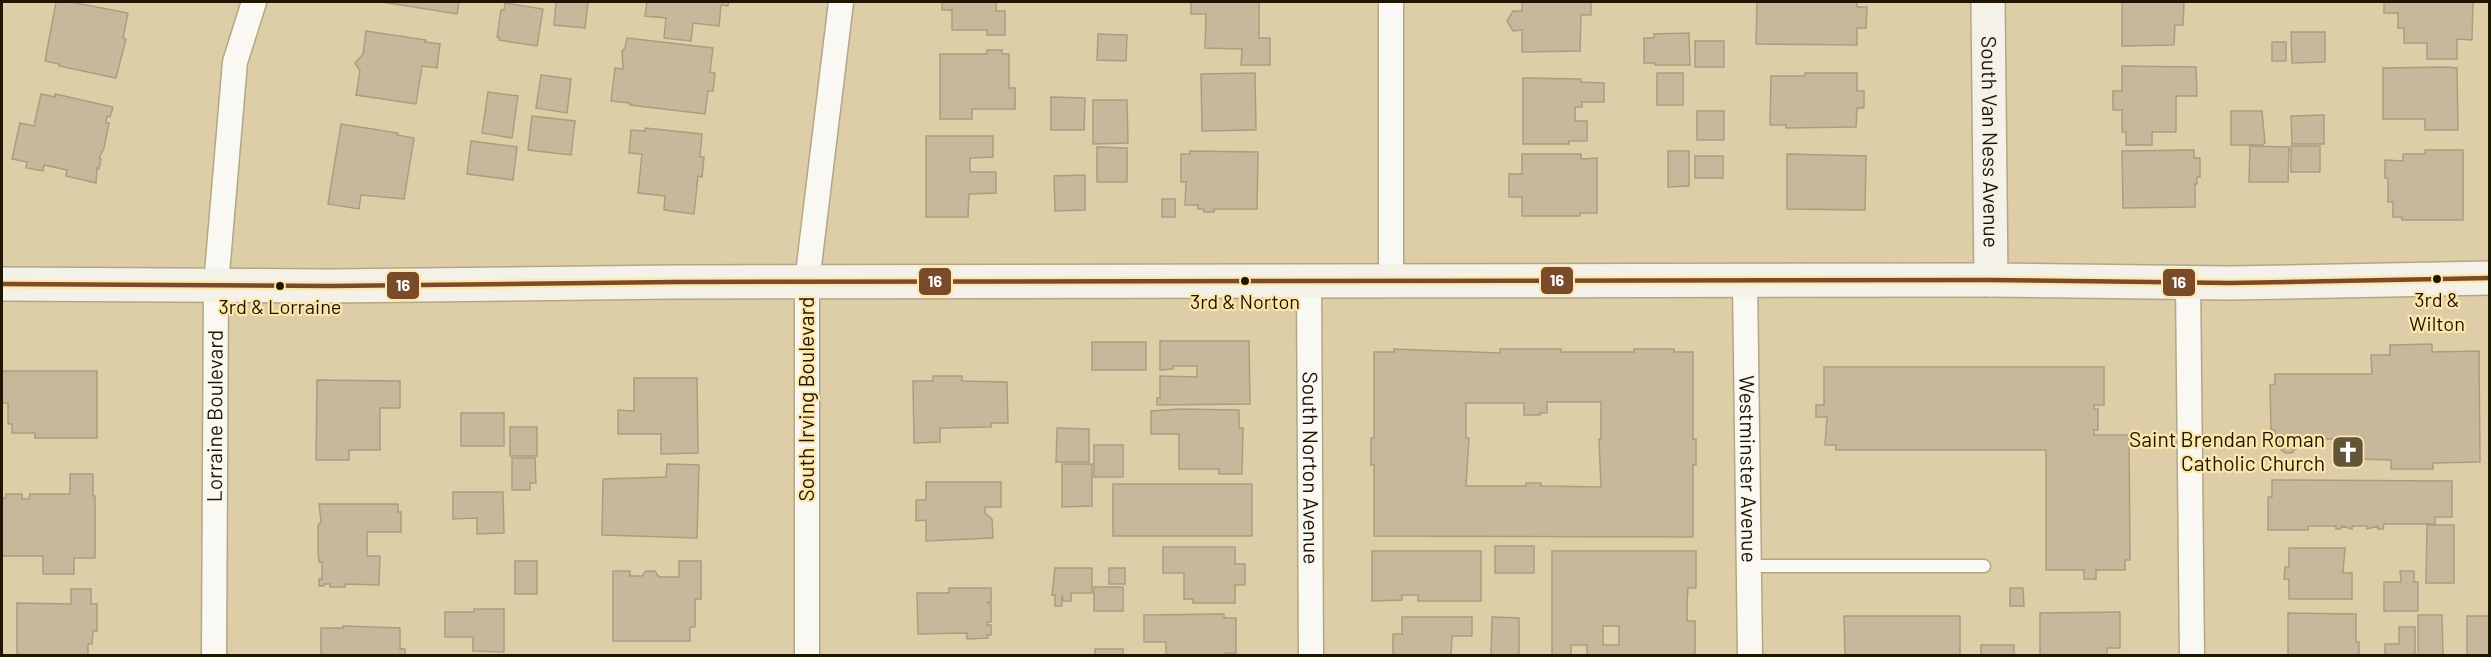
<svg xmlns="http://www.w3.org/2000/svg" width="2491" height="657" font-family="Barlow,sans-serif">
  <rect width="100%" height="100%" fill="#decea7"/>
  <g fill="#c8b79a" stroke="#ad9c80" stroke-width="1.5" fill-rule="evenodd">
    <path d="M56,2h15l57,11 -5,25 3,1 -10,39 -57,-12v-2l-14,-3z"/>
    <path d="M382,2h77l-2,12z"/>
    <path d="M556,2h32l-3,26 -31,-3z"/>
    <path d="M647,2h82l-1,4 -7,-1 -2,21 -26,-3 -2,18 -27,-3 2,-20 -21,-2z"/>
    <path d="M942,2h54v9h9v24h-18v-5h-35v-20h-10z"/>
    <path d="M1191,2h68v36h11v27h-29l1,-16 -37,-1 1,-34h-15z"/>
    <path d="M1522,2h69v13h-10l-1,36 -58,1v-22l-9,1 -6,-10 6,-10h9z"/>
    <path d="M1757,2h100v5h10l-1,21h-9v17l-101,-1z"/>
    <path d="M2122,2h62l-1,23h-8l-1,20 -52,1z"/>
    <path d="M2384,2h89l-1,38 -15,-1v20h-30v-16h-23v-15h-6v-15h-14z"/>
    <path d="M505,3l38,6 -6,37 -38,-6v-3h-2l4,-27h3z"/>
    <path d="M366,31l60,9 -1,2 15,2 -3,24 -15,-2 -6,38 -60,-9 4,-24 -5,-8 8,-9z"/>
    <path d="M2291,32h34v30l-33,1z"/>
    <path d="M1689,33l1,32h-35v-2h-11v-25h10v-4z"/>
    <path d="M1098,34l29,1 -1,26 -29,-1z"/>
    <path d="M627,38l86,10 -3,24 5,1 -2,18h-5l-3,23 -75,-9v-2l-19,-2 4,-33 8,1 -1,-18 3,-3z"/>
    <rect x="1695" y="41" width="29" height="26"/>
    <rect x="2272" y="42" width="14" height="19"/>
    <path d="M987,50h15v4h7v34h6v21h-43v10h-32v-65h47z"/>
    <path d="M2122,66l74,1 1,29h-21v36h-24v13h-26v-13h-4v-22h-9v-19h9z"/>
    <path d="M2446,67l11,1 1,62h-33v-11h-42v-51z"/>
    <path d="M1255,73l1,57 -54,1 -1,-57z"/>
    <rect x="1657" y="73" width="26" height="32"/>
    <path d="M1805,73h52v18h7v17h-7l-1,19 -70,1v-3h-16l1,-49h34z"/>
    <path d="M541,75l30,4 -4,34 -31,-5z"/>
    <path d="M1523,78l58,1v3l23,1v19h-22v5h-7v14h12v20h-18v3h-46z"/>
    <path d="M488,92l30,4 -6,42 -30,-5z"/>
    <path d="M41,94l14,3v-3l58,13 -3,10 -3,-1 -1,7h3l-5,25 -5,10 2,1 -2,10 -2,-1 -1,15 -30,-7 1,-6 -23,-5 -1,6 -17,-3 1,-6 -15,-3 8,-36 14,3z"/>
    <path d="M1051,97l34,1 -1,32h-33z"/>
    <path d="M1093,100h34l1,43 -35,1z"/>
    <rect x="1697" y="111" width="27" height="29"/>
    <path d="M2231,111h31l3,32 -3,2h-31z"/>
    <path d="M2324,115v29h-32l-1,-28z"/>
    <path d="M532,116l43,5 -4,34 -43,-5z"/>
    <path d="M341,124l57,9 -1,2 17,3 -10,61 -43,-4 -2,14 -31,-5z"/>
    <path d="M645,128l57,6 -2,23h4l-2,20 -4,-1 -4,38 -30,-4 1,-14 -27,-3 4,-39 -13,-1 2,-23 14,1z"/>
    <path d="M926,136h67v21l-23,1v14h26v21l-27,1 -1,23h-42z"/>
    <path d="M471,141l46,6 -4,33 -46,-6z"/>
    <path d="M2250,146l39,1 -1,35h-39z"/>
    <rect x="2291" y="146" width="29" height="26"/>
    <path d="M1097,147l30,1v34h-30z"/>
    <path d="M2194,150v8h6v19h-3v7h-2v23l-72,1 -1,-57z"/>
    <path d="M2425,150h38v70h-61v-3h-9v-15h-5v-24h-3v-18l18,1v-7h22z"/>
    <path d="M1190,151l68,1 -1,57h-43v3h-10v-3h-6v-4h-13l1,-23h-5v-28h9z"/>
    <path d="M1668,151h21v35l-21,1z"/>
    <path d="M1522,154h59v5l16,-1v55h-17v3h-58v-19h-13v-23h13z"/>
    <path d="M1787,154l79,2 -1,54 -78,-1z"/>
    <rect x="1695" y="156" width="28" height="22"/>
    <path d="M1085,175v35l-30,1 -1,-35z"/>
    <rect x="1162" y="199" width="13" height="18"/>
    <path d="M1160,341h89l1,63 -93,1v-7h3v-22l37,1v-11h-24v3l-13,1z"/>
    <rect x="1092" y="342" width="54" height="28"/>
    <path d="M2432,344v8l47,-1 1,111 -47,1v6h-42v-9l-32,-1 -6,-6 -2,-14h-55v9l-4,5h-7l-5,-4v-9h-5v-10h-4l-1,-45 5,-1v-10h97l-1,-19h19v-10z"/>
    <path d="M1394,349l106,4v-4h61v3h73v-3h40v3h19v87h3v26h-3v72l-319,-1v-71h-3v-27h3v-86h20zM1547,402h54v37h-2l2,48 -60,-1v-3h-15v3h-60l3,-48h-3v-35h58v12h16v-2h7z"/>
    <path d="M1824,367h280v38h-10v4h4v21h-4v5h35l1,125h-5v10h-29v9h-12v-9h-38v-120h-210v-5h-11l2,-28h-11v-12h8z"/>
    <path d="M2,371h95v67h-62v-5h-23v-9h-4v-21h-6z"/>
    <path d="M933,376h29v5l45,1 1,41h-17v4l-51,1v14l-26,1 -1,-62h20z"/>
    <path d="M634,378h63l1,75 -37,1v-20h-43v-24l16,1z"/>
    <path d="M317,380l83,1v27h-20v42h-31v10h-33z"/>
    <path d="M1179,409l60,1v18h4l-1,46h-23v-5h-40v-35h-28v-23z"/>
    <rect x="461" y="413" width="43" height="33"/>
    <rect x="510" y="427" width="27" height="29"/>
    <path d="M1057,428l32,1v33h-33z"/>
    <rect x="1094" y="445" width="29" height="32"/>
    <path d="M512,458h23l1,25h-6v7h-18z"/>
    <path d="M667,464l32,1 -2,73 -95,-3 1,-56 63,-2z"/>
    <path d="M1062,464h30v42l-30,1z"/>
    <path d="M70,474h23v22h2v62h-21v16h-31v-18h-41v-58h4v-4h16v5h7l1,-5h40z"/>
    <path d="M2272,480l180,1v36h-17v7h-51l-1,5h-5v-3l-11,3v-3h-15v3l-11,-3v3h-5v-3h-28v4h-40v-33h4z"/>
    <path d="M926,482h75v25h-16v6l7,6 1,19 -67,3v-21l-10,1v-21h10z"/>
    <rect x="1113" y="484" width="139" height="52"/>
    <path d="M453,492h50l1,41 -27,1v-16l-24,1z"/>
    <path d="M319,504h79v8h3v20h-34v24h13l-1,29 -34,-1v3h-15v-3h-6v2h-5v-7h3v-17h-3l-1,-11v-26l3,-3z"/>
    <path d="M2427,525h27v58h-28z"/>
    <rect x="1495" y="546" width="39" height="27"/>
    <path d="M1163,547h72v17h10v21h-10v18h-42v-4h-9v-26h-21z"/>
    <path d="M2289,548h56l-2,25h9v26h-63v-20h-5l1,-12h4z"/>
    <path d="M1372,551h109v50h-63v-6h-16v5l-30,1z"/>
    <path d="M1552,551h144v37h-8l-1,16v17h8v35h-108v-11h-16v11h-19zM1603,626h16v19h-16z"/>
    <rect x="515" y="561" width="22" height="33"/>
    <path d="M679,561h22v38h-6v28h-5v14h-77v-70h17v5h12l4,-5h9l4,6h20z"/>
    <path d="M1055,568h37v25h-21v8h-8l-1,-6v11h-7v-11h-3z"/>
    <rect x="1109" y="568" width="16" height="16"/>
    <path d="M2400,571h14v11h4v29h-34v-29h17z"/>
    <rect x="1094" y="587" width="29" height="24"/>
    <path d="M949,588h42v14h-4l4,2v18h-4v3h4v10h-4l1,3 -21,1v-6l-49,1 -1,-41h32z"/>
    <path d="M2010,588h13l1,18h-14z"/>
    <path d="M71,589h20v15h6v27h-4l-1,13h-4v12h-71v-53l54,1z"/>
    <path d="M474,609h30v43l-31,-1v-14h-28v-25h29z"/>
    <path d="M2120,612v36h-13v8h-67v-43z"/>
    <path d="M2288,613l68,1v28h3v14h-71z"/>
    <path d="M1224,614v4h12v35h-11v3h-59v-14h-22v-27z"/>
    <path d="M2418,615h24l1,41h-25z"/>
    <path d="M1844,616h116v40h-115z"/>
    <rect x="2467" y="616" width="23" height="40"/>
    <path d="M1402,617h70v19h-20l-1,19h-58v-21h9z"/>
    <path d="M1492,617l27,1v38h-28z"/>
    <path d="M343,626l57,2v21h5v7h-84v-28h22z"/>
    <path d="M2399,627h16v29h-30v-12h14z"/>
    <rect x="1981" y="645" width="33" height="11"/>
    <rect x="1095" y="649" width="28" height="7"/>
  </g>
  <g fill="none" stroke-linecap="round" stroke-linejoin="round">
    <defs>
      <path id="lane" d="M1749,566h235"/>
      <g id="street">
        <path d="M1391,2v280"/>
        <path id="s1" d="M1745,281l5,375"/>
        <path d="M2188,281l4,375"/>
        <path id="s2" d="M1309,282l2,374"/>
        <path id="s3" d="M214,656l2,-371 19,-223 19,-60"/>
        <path d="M807,656v-374l34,-280"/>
      </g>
      <g id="secondary">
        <path id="s4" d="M1988,2l3,278"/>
        <path d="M2,284l328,2 344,-4 1317,-2 239,3 260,-5"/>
      </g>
    </defs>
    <use href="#lane" stroke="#b3a687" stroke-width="15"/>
    <use href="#street" stroke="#b3a687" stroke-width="27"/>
    <use href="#secondary" stroke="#b3a687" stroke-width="36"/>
    <use href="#lane" stroke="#faf8f2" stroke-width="12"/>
    <use href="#street" stroke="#faf8f2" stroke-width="24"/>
    <use href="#secondary" stroke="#f4f1e8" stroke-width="33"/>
    <defs>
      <path id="bus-1" d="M2,284l328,2 344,-4 1317,-2 239,3 260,-5"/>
    </defs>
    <use href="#bus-1" stroke="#fde7ad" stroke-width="9"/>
    <use href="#bus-1" stroke="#7a4b2a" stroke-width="4.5"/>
  </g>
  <defs>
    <symbol id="church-square" viewBox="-11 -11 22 22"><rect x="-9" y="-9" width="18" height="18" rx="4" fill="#62563a" stroke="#fde7ad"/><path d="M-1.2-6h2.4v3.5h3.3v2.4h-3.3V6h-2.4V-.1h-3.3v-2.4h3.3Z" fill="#fff"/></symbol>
  </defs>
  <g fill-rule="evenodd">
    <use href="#church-square" x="2329" y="433" width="38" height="38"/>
  </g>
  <g fill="#1f1500" stroke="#fde7ad" stroke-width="2">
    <circle cx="2437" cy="279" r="5"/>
    <circle cx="1245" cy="281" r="5"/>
    <circle cx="280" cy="286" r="5"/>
  </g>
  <g text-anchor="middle" stroke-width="4.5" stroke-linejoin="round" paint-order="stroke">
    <g font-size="20" fill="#1f1500" stroke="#fde7ad">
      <text x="2437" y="307">3rd &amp;<tspan x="2437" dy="24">Wilton</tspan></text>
      <text x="1245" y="309">3rd &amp; Norton</text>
      <text x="280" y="314">3rd &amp; Lorraine</text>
    </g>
    <g font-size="21" fill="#1f1500" stroke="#fde7ad">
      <text dy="7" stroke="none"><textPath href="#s4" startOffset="140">South Van Ness Avenue</textPath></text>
      <text transform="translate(807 399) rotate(-90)" y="7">South Irving Boulevard</text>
      <text dy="7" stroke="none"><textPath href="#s3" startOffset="240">Lorraine Boulevard</textPath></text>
      <text dy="7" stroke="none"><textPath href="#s1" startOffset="188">Westminster Avenue</textPath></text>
      <text dy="7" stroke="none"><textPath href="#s2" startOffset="186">South Norton Avenue</textPath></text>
    </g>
    <g font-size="21" fill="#1f1500" stroke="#fde7ad" text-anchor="end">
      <text x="2325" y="447">Saint Brendan Roman<tspan x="2325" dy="24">Catholic Church</tspan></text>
    </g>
  </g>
  <g stroke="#fde7ad" stroke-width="2">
    <rect x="1540" y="266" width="34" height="29" rx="6" fill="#7a4b2a"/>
    <rect x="918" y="267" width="34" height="29" rx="6" fill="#7a4b2a"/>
    <rect x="2162" y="268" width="34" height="29" rx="6" fill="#7a4b2a"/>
    <rect x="386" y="271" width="34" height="29" rx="6" fill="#7a4b2a"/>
  </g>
  <g font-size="16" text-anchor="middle" font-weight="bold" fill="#fff">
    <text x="1557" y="286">16</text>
    <text x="935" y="287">16</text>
    <text x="2179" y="288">16</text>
    <text x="403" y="291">16</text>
  </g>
  <rect width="2491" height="657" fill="none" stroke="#1f1500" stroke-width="6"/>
</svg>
